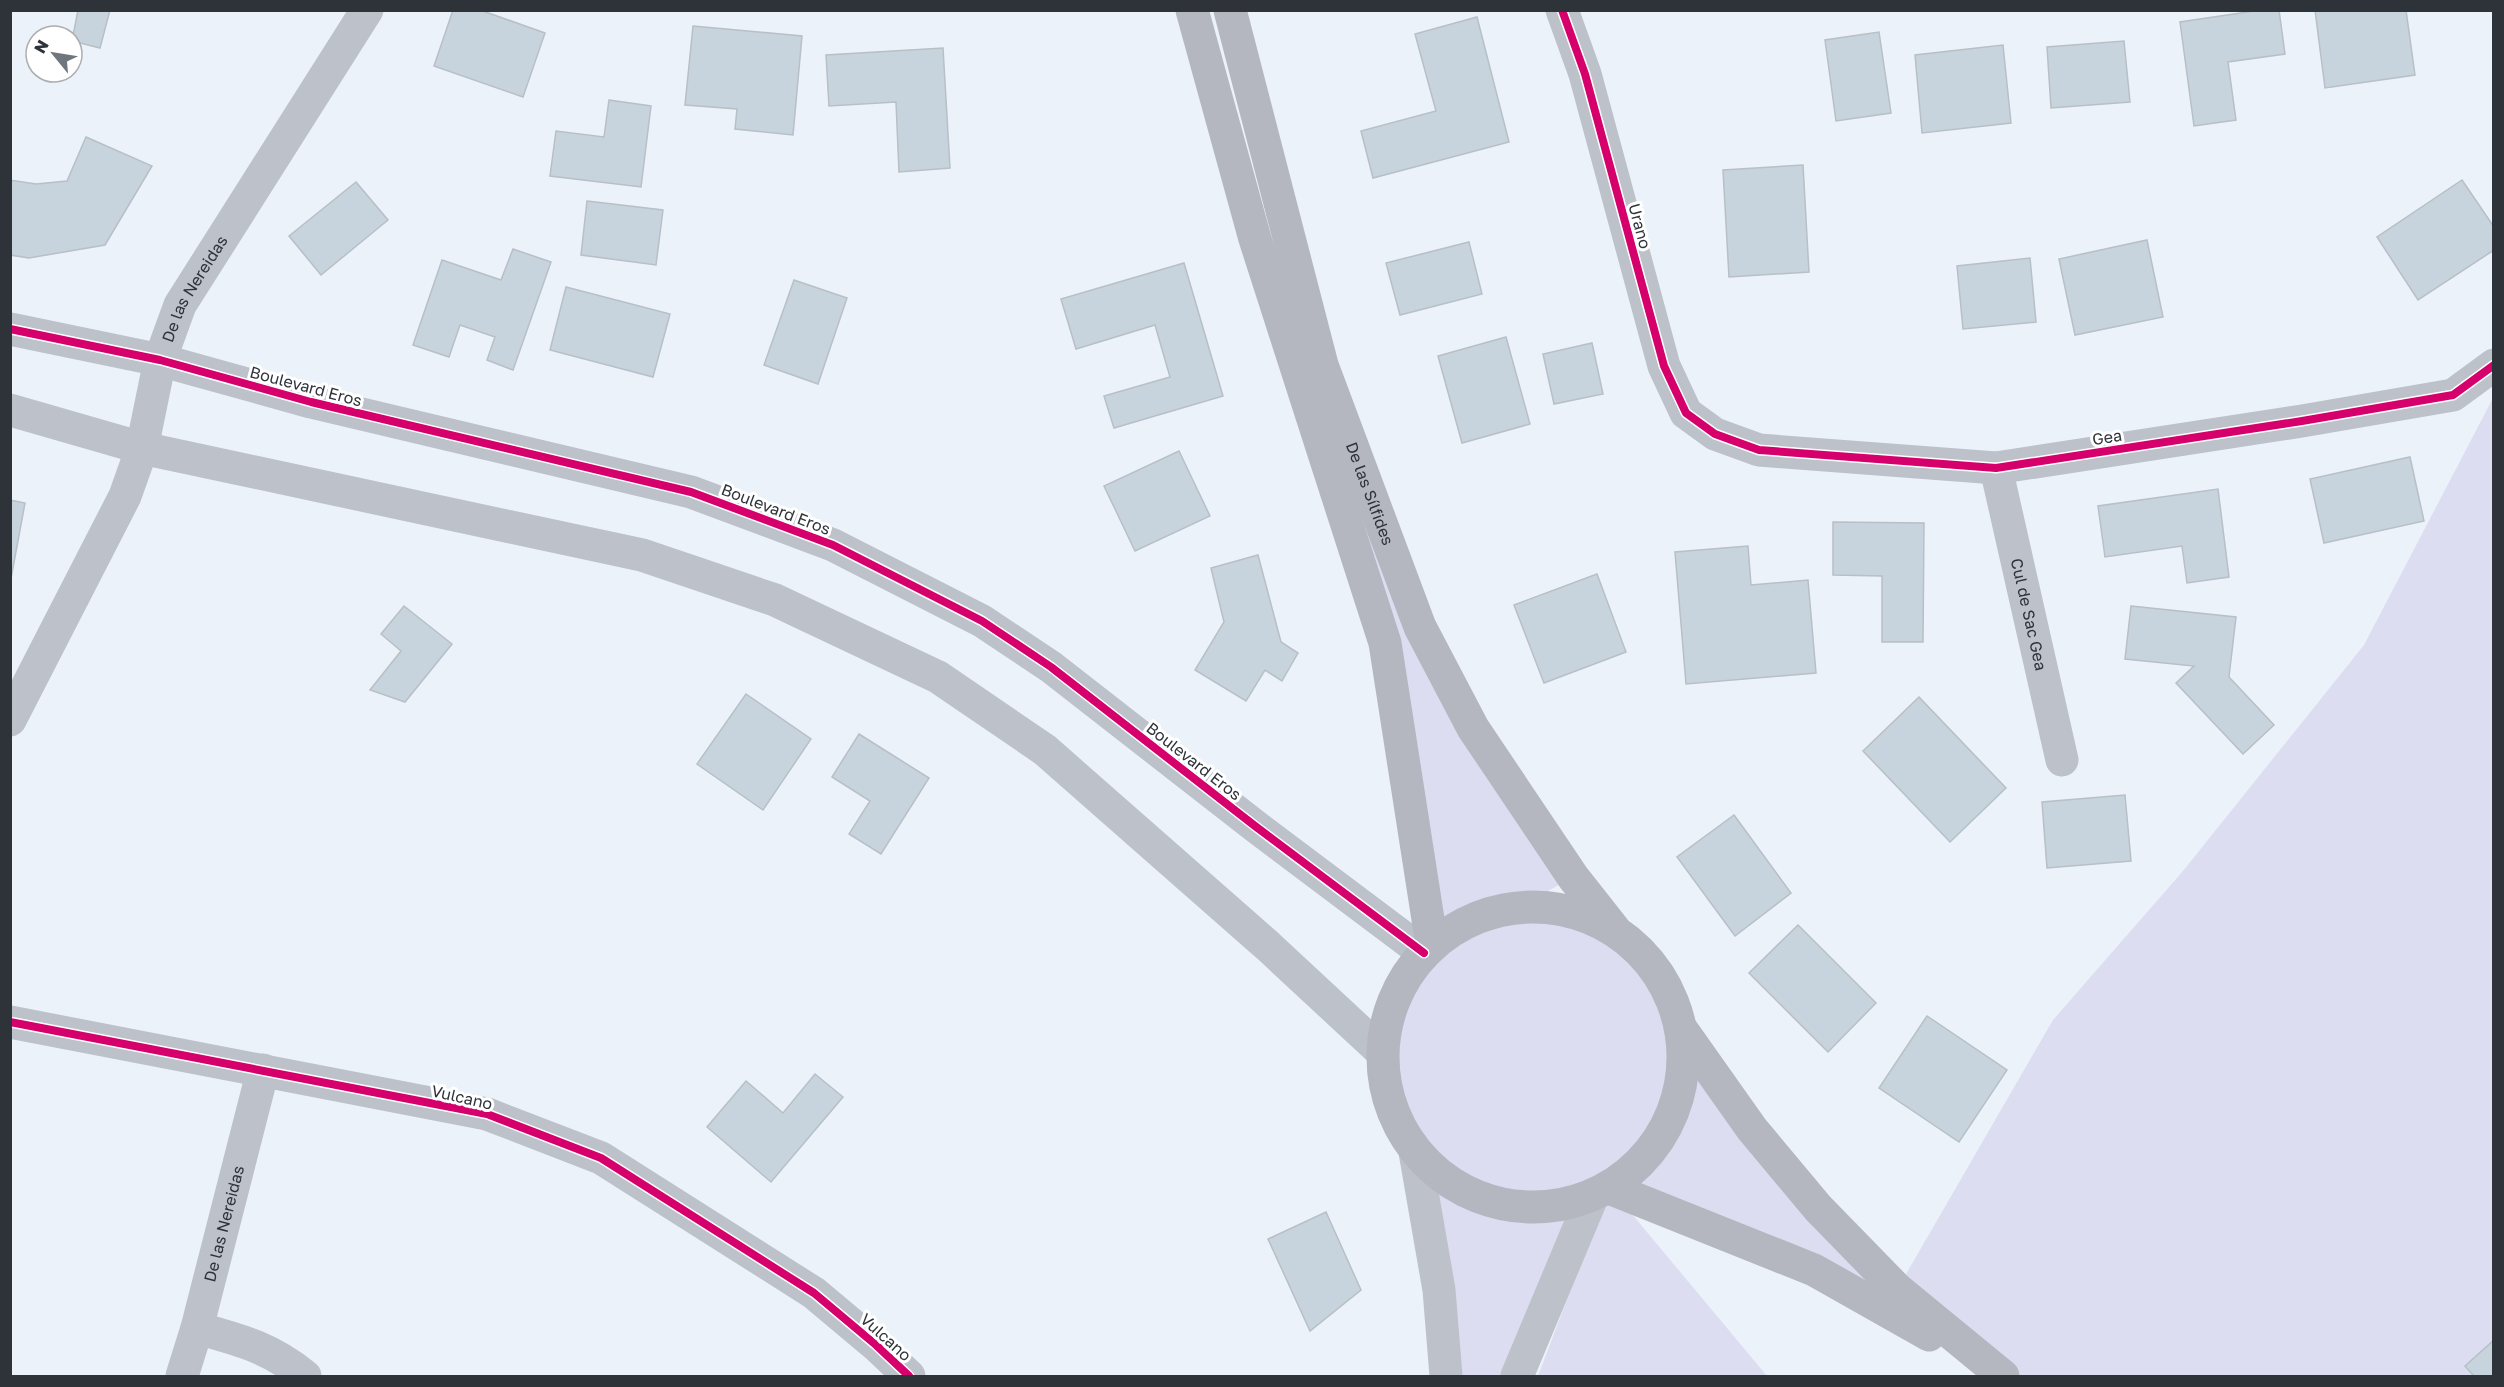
<svg xmlns="http://www.w3.org/2000/svg" width="2504" height="1387" font-family="'Golos Text',sans-serif">
  <rect width="100%" height="100%" fill="#ebf2f9"/>
  <path fill="#dcddf1" d="M1322,365l98,262 153,250 -52,29c27,8 54,15 80,26 39,19 61,62 81,99l216,257 155,-268 130,-149 181,-226 129,-247v978h-490l-99,-82 -293,-105 156,187h-229l71,-187 -92,187h-71l-31,-224 -18,-23 -12,-37 -3,-40 11,-41 20,-37 30,-30 30,-17 -41,18z"/>
  <g fill="#c7d4dd" stroke="#b8bfc5" stroke-width="1.5">
    <path d="M78,10h32l-10,38 -28,-7z"/>
    <path d="M453,10h27l65,23 -22,64 -89,-31z"/>
    <path d="M2261,10h18l6,44 -57,8 8,58 -42,6 -14,-104z"/>
    <path d="M2315,10h91l9,65 -90,13z"/>
    <path d="M1477,17l32,125 -136,36 -12,-47 75,-20 -21,-77z"/>
    <path d="M693,26l109,10 -9,99 -58,-6 2,-20 -52,-4z"/>
    <path d="M1879,32l12,81 -55,8 -11,-81z"/>
    <path d="M2124,41l6,61 -79,6 -4,-61z"/>
    <path d="M2003,45l8,78 -89,10 -7,-78z"/>
    <path d="M943,48l7,120 -51,4 -3,-70 -67,4 -3,-51z"/>
    <path d="M609,100l42,6 -10,81 -91,-11 6,-45 48,6z"/>
    <path d="M86,137l66,29 -47,79 -76,13 -19,-3v-75l26,4 31,-3z"/>
    <path d="M1803,165l6,107 -80,5 -6,-107z"/>
    <path d="M2462,180l32,47v23l-76,50 -41,-63z"/>
    <path d="M356,182l32,38 -67,55 -32,-39z"/>
    <path d="M587,201l76,9 -7,55 -75,-10z"/>
    <path d="M2147,240l16,77 -88,18 -16,-76z"/>
    <path d="M1469,242l13,52 -82,21 -14,-52z"/>
    <path d="M513,249l38,13 -38,108 -26,-10 8,-23 -35,-12 -11,32 -36,-12 29,-85 59,20z"/>
    <path d="M2030,258l6,64 -73,7 -6,-63z"/>
    <path d="M1184,263l39,133 -109,32 -10,-32 66,-19 -15,-52 -79,24 -15,-50z"/>
    <path d="M794,280l53,18 -29,86 -54,-19z"/>
    <path d="M566,287l104,27 -17,63 -103,-27z"/>
    <path d="M1506,337l24,87 -68,19 -24,-87z"/>
    <path d="M1592,343l11,51 -49,10 -11,-50z"/>
    <path d="M1179,451l31,65 -75,35 -31,-65z"/>
    <path d="M2410,457l14,64 -100,22 -14,-64z"/>
    <path d="M2218,489l11,88 -42,6 -5,-37 -77,11 -7,-51z"/>
    <path d="M10,500l15,3 -15,81z"/>
    <path d="M1833,522l91,1 -1,119h-41v-66l-49,-1z"/>
    <path d="M1748,546l3,39 57,-5 8,93 -130,11 -11,-132z"/>
    <path d="M1258,555l23,87 17,11 -16,28 -17,-11 -19,31 -51,-31 29,-48 -13,-54z"/>
    <path d="M1597,574l29,78 -82,31 -30,-78z"/>
    <path d="M404,606l48,38 -47,58 -35,-12 31,-39 -20,-17z"/>
    <path d="M2131,606l105,11 -7,60 45,48 -31,29 -67,-71 18,-17 -69,-7z"/>
    <path d="M746,694l65,45 -48,71 -66,-46z"/>
    <path d="M1919,697l87,91 -56,54 -87,-91z"/>
    <path d="M859,734l70,44 -48,76 -32,-20 21,-33 -38,-24z"/>
    <path d="M2125,795l6,66 -84,7 -5,-66z"/>
    <path d="M1734,815l57,78 -56,43 -58,-79z"/>
    <path d="M1798,925l78,78 -48,49 -79,-79z"/>
    <path d="M1927,1016l80,54 -48,72 -80,-54z"/>
    <path d="M815,1074l28,23 -72,85 -64,-55 39,-46 37,32z"/>
    <path d="M1326,1212l35,78 -51,41 -42,-92z"/>
    <path d="M2494,1340v36h-20l-9,-10z"/>
  </g>
  <g fill="none" stroke-linecap="round" stroke-linejoin="round">
    <g stroke="#bdc1c9" stroke-width="33">
      <path d="M1562,10l23,64 79,292 22,47 29,21 44,16 237,18 306,-47 151,-26 41,-30"/>
      <path d="M10,329l150,31 151,42 380,90 142,53 149,76 69,46 204,159 169,127"/>
      <path d="M10,410l132,38 500,107 133,45 163,77 107,73 223,196 114,106"/>
      <path id="s1" d="M1996,468l66,292"/>
      <path id="s2" d="M10,720l115,-224 17,-48 18,-88 20,-55 187,-295"/>
      <path d="M10,1022l477,92 114,44 213,135 62,52 33,31"/>
      <path d="M1415,1152l24,138 7,86"/>
      <path d="M197,1328c43,12 72,19 108,48"/>
      <path id="s3" d="M182,1376l15,-48 66,-258"/>
      <path d="M1517,1376l75,-179"/>
    </g>
    <g stroke="#b4b7c0" stroke-width="33">
      <path d="M1192,10l63,229 130,404 47,302"/>
      <path id="s4" d="M1230,10l92,355 98,262 53,101 100,149 41,52"/>
      <circle cx="1533" cy="1057" r="150"/>
      <path d="M1682,1030l70,99 66,79 79,81 106,87"/>
      <path d="M1609,1188l205,82 115,65"/>
    </g>
    <defs>
      <g id="cycleway">
        <path d="M1562,10l23,64 79,292 22,47 29,21 44,16 237,18 306,-47 151,-26 41,-30"/>
        <path d="M10,329l150,31 151,42 380,90 142,53 149,76 69,46 204,159 169,127"/>
        <path d="M10,1022l477,92 114,44 213,135 62,52 33,31"/>
      </g>
    </defs>
    <use href="#cycleway" stroke="#fff" stroke-width="11"/>
    <use href="#cycleway" stroke="#d6006c" stroke-width="8"/>
  </g>
  <g text-anchor="middle" stroke-width="6" stroke-linejoin="round" paint-order="stroke">
    <g font-size="16" fill="#2e333a" stroke="#fff">
      <text transform="translate(1640 226) rotate(75)" y="6">Urano</text>
      <text dy="6" stroke="none"><textPath href="#s2" startOffset="472">De las Nereidas</textPath></text>
      <text transform="translate(306 386) rotate(15)" y="6">Boulevard Eros</text>
      <text transform="translate(2107 437) rotate(-9)" y="6">Gea</text>
      <text dy="6" stroke="none"><textPath href="#s4" startOffset="504">De las Sílfides</textPath></text>
      <text transform="translate(776 509) rotate(21)" y="6">Boulevard Eros</text>
      <text dy="6" stroke="none"><textPath href="#s1" startOffset="150">Cul de Sac Gea</textPath></text>
      <text transform="translate(1194 761) rotate(38)" y="6">Boulevard Eros</text>
      <text transform="translate(462 1097) rotate(13)" y="6">Vulcano</text>
      <text dy="6" stroke="none"><textPath href="#s3" startOffset="158">De las Nereidas</textPath></text>
      <text transform="translate(886 1337) rotate(42)" y="6">Vulcano</text>
    </g>
  </g>
  <rect width="2504" height="1387" fill="none" stroke="#2e333a" stroke-width="24"/>
  <g transform="translate(54 54) rotate(300)"><circle r="28" fill="#ffffff" stroke="#abadb0" stroke-width="1.5"/>
  <path d="M0-4.5L10 22L0 15L-10 22Z" fill="#70767d"/>
  <text y="-9" font-size="16" font-weight="bold" text-anchor="middle" fill="#2e333a">N</text>
  </g>
</svg>
